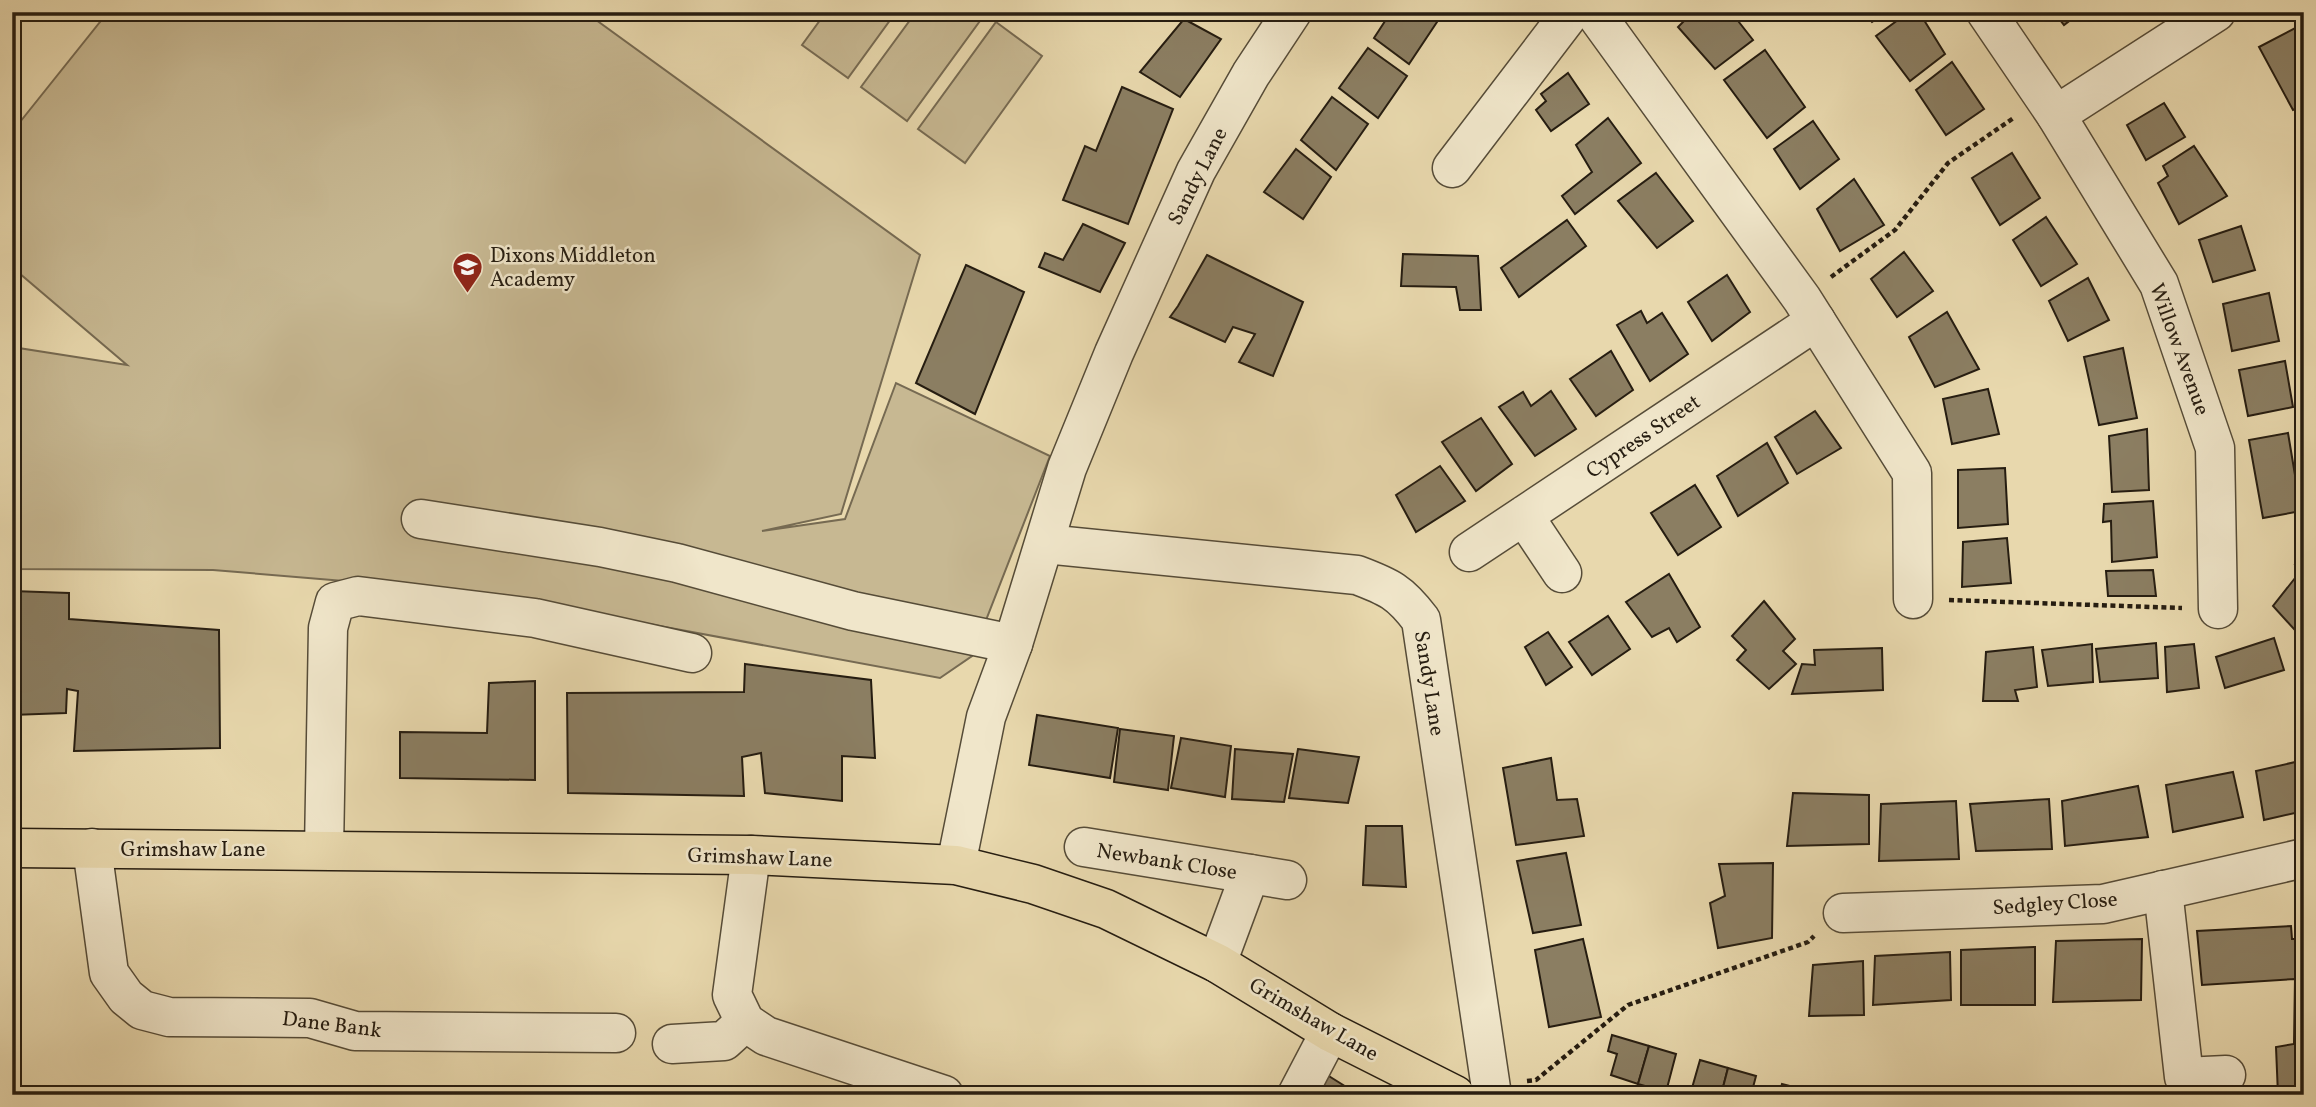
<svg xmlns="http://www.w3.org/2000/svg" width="2316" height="1107" font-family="Vollkorn,serif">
  <rect width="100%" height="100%" fill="#e8d8ad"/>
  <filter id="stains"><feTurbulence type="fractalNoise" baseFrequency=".00286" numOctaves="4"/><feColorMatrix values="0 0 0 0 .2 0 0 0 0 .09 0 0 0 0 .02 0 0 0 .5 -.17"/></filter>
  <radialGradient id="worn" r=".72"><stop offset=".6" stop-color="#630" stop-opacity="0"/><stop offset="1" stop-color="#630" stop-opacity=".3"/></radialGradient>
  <g fill="#c7b892" stroke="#766a52" stroke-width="2">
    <path d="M108,12h477l335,243 -79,259 -79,17 83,-12 51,-136 154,73 -78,200 -32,22 -464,-86 -263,-22 -201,-1v-222l115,18 -115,-98v-135z"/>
    <path d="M826,12h70l-48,66 -46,-33z"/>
    <path d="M916,12h66l3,2 -78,107 -46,-34z"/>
    <path d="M996,22l46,34 -77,107 -47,-34z"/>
  </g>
  <g fill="#8b7e62" stroke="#261d11" stroke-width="2">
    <path d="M1391,12h39l9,7 -30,45 -35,-26z"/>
    <path d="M1693,12h38l22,28 -38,29 -37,-42z"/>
    <path d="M1864,12h23l-15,10z"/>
    <path d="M1909,12h10l26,42 -35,27 -34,-45z"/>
    <path d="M2054,12h27l-17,13z"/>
    <path d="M1184,19l37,20 -41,58 -40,-25z"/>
    <path d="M2299,26l5,8v71l-11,5 -34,-63z"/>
    <path d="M1368,48l39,28 -29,42 -39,-30z"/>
    <path d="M1765,50l40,57 -38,31 -43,-58z"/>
    <path d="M1952,62l32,47 -38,26 -30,-45z"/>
    <path d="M1568,73l21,31 -38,27 -15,-21 10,-9 -5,-7z"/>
    <path d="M1122,87l51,22 -45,115 -65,-24 22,-54 11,5z"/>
    <path d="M1332,97l36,27 -32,46 -35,-30z"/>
    <path d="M2164,103l21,34 -39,23 -19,-35z"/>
    <path d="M1608,118l33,45 -66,51 -13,-18 30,-24 -16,-27z"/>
    <path d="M1813,121l26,38 -39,30 -26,-40z"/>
    <path d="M2194,146l33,50 -48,28 -21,-41 10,-7 -5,-10z"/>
    <path d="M1296,149l35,28 -28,42 -39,-27z"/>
    <path d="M2012,153l28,45 -40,27 -28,-47z"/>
    <path d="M1656,173l37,48 -36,27 -39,-47z"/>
    <path d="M1854,179l30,46 -44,26 -23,-42z"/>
    <path d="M2046,217l31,47 -36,22 -28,-46z"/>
    <path d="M1567,220l19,26 -67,51 -18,-29z"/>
    <path d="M1083,224l42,19 -25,49 -61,-25 6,-14 18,7z"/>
    <path d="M2241,226l14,44 -42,12 -14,-42z"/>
    <path d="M1904,252l29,39 -36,26 -26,-38z"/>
    <path d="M1403,254l75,2 3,54h-21l-4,-23 -55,-1z"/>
    <path d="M1207,255l96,47 -30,74 -34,-14 16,-28 -22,-7 -8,15 -55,-25 8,-11z"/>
    <path d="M966,265l58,27 -49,122 -59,-31z"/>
    <path d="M1727,275l23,37 -38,29 -24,-39z"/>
    <path d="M2088,278l21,42 -41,21 -19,-40z"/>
    <path d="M2269,293l10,48 -47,10 -9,-47z"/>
    <path d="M1641,311l6,12 15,-10 26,41 -38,27 -33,-56z"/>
    <path d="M1947,312l32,57 -44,18 -26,-50z"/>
    <path d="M2123,348l14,70 -38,7 -15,-68z"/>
    <path d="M1611,351l22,39 -37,26 -26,-37z"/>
    <path d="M2285,361l8,46 -45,9 -9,-46z"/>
    <path d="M1988,389l11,45 -47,10 -9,-45z"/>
    <path d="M1551,391l25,38 -41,27 -36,-49 24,-15 8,14z"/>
    <path d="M1815,411l26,37 -44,26 -22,-37z"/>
    <path d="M1481,418l31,46 -36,27 -34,-49z"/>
    <path d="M2147,429l2,61 -37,2 -3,-56z"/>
    <path d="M2288,433l13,78 -38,7 -14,-78z"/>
    <path d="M1767,443l21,40 -50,33 -21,-40z"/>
    <path d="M1440,466l25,35 -49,31 -20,-37z"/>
    <path d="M2005,468l3,56 -50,4v-58z"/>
    <path d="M1695,485l26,42 -43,28 -27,-42z"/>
    <path d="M2153,501l4,56 -45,5 -1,-41 -8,1 1,-18z"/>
    <path d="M2007,538l4,45 -49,4 1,-45z"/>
    <path d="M2304,562v78l-31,-34 26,-33 -4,-8z"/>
    <path d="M2153,570l3,26h-48l-2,-25z"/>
    <path d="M1669,574l31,53 -23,15 -8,-14 -17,9 -26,-35z"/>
    <path d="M12,591l57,2v26l150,11 1,118 -146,3 4,-60 -11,-2 -1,24 -54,2z"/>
    <path d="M1764,601l31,38 -12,12 13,13 -27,25 -32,-29 9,-10 -14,-14z"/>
    <path d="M1608,616l22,33 -38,26 -23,-33z"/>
    <path d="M1548,632l24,35 -26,18 -21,-38z"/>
    <path d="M2274,638l10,32 -59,18 -9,-31z"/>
    <path d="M2156,643l2,35 -58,4 -4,-33z"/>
    <path d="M2092,644l1,38 -45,4 -6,-36z"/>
    <path d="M2194,644l5,44 -32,4 -2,-45z"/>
    <path d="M2033,647l4,40 -22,3 3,11h-35l3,-49z"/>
    <path d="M1882,648l1,42 -91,4 10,-30 13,1 -1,-15z"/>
    <path d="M745,664l126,16 4,78 -33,-2v45l-77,-8 -4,-40 -19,4 2,39 -176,-3 -1,-100 177,-1z"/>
    <path d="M535,681v99l-135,-2v-46l87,1 2,-50z"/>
    <path d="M1037,715l81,13 -8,50 -81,-13z"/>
    <path d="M1120,729l54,7 -6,54 -54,-8z"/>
    <path d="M1181,738l50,8 -6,51 -54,-9z"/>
    <path d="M1235,749l58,5 -9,48 -52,-3z"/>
    <path d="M1298,749l61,8 -11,46 -59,-5z"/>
    <path d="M1551,758l6,42 20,-1 7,37 -68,9 -13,-77z"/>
    <path d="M2304,760v51l-40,9 -8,-49z"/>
    <path d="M2233,772l10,45 -70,15 -7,-47z"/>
    <path d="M2138,786l10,51 -83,9 -3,-45z"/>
    <path d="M1793,793l76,2v49l-82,2z"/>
    <path d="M2049,799l3,50 -76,2 -6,-47z"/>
    <path d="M1956,801l3,58 -80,2 2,-57z"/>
    <path d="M1366,826h36l4,61 -43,-2z"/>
    <path d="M1566,853l15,72 -48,8 -16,-72z"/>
    <path d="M1773,863l-1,75 -54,10 -8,-45 15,-7 -6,-32z"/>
    <path d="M2291,926l1,13h12v156h-26l-2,-48 18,-3 1,-65 -93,6 -5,-54z"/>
    <path d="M1583,939l18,78 -52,10 -14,-77z"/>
    <path d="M2142,939l-1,61 -88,2 3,-61z"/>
    <path d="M2035,947v58h-74v-55z"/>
    <path d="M1950,952l1,48 -78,5 2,-49z"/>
    <path d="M1863,961l1,54 -55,1 4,-51z"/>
    <path d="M1612,1035l37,11 -11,38 -27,-9 6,-21 -9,-3z"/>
    <path d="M1649,1046l27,8 -10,38 -28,-8z"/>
    <path d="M1700,1060l28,8 -7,27h-31z"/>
    <path d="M1728,1068l28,8 -5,19h-30z"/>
    <path d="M1324,1073l35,22h-49z"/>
    <path d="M1782,1084l27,7 -1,4h-29z"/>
  </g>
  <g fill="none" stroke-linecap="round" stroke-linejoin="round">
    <defs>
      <g id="minor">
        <path d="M1594,12l208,287 110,174 1,126"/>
        <path d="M1986,12l70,103 103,169 56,164 3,161"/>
        <path d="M2056,115l160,-103"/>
        <path d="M1452,168l119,-156"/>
        <path d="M1524,516l38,57"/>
        <path d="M421,519l179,28 77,16 176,48 160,33"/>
        <path d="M1045,544l312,31c32,12 43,17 64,45l71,475"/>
        <path d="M1469,552l347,-231"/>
        <path d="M1084,847l203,33"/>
        <path d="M92,848l17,125 17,24 16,13 27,7 141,1 45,13 261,2"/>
        <path d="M324,850l4,-222 7,-26 23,-6 177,22 157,35"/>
        <path d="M751,855l-19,140 13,27 21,14 178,59"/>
        <path d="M956,865l30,-148 27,-73 54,-176 47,-115 82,-182 55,-97 41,-62"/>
        <path d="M2163,890l21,187 42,-2"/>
        <path d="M1843,913l260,-9 201,-46"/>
        <path d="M1217,963l33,-89"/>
        <path d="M672,1044l52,-3 21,-19"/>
        <path d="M1297,1095l33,-63"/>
      </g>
      <path id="major" d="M12,848l739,7 205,10 77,19 73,25 111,54 113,69 125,63"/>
    </defs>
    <use href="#minor" stroke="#564c38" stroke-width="41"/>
    <use href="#major" stroke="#261d11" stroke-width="41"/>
    <g stroke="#261d11" stroke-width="4.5" stroke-dasharray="5 3.5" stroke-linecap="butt">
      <path d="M1831,277l64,-47 53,-67 67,-46"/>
      <path d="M1949,600l233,8"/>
      <path d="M1527,1081l9,-1 92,-75 180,-63 6,-6"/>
    </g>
    <use href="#minor" stroke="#f0e6ca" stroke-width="38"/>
    <use href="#major" stroke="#e8d8ad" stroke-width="38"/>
  </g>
  <defs>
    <symbol id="school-pin" viewBox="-11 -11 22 30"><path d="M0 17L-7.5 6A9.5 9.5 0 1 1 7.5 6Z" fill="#8f2418" stroke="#f0e6ca"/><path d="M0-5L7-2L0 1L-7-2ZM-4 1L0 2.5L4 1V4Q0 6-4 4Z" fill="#fff"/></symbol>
  </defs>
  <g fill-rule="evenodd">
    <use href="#school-pin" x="450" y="250" width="35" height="47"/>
  </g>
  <g text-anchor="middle" stroke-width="5" stroke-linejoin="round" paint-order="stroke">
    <g font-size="21" fill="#261d11" stroke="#f0e6ca">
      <text transform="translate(1197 176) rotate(-63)" y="7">Sandy Lane</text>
      <text transform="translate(2180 349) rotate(70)" y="7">Willow Avenue</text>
      <text transform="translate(1643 436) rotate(-34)" y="7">Cypress Street</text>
      <text transform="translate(1430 683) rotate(81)" y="7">Sandy Lane</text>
      <text x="193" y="856">Grimshaw Lane</text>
      <text transform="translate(760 857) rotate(2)" y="7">Grimshaw Lane</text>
      <text transform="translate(1167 861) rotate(9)" y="7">Newbank Close</text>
      <text transform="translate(2055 903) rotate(-4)" y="7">Sedgley Close</text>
      <text transform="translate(1314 1019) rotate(30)" y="7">Grimshaw Lane</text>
      <text transform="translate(332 1024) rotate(7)" y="7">Dane Bank</text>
    </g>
    <g font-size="21" fill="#261d11" stroke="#f0e6ca" text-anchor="start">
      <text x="490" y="262">Dixons Middleton<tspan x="490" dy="24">Academy</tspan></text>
    </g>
  </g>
  <rect width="2316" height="1107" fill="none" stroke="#e8d8ad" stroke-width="42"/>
  <rect x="14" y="14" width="2288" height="1079" fill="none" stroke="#261d11" stroke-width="3.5"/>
  <rect x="21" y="21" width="2274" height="1065" fill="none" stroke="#261d11" stroke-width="2"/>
  <rect width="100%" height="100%" filter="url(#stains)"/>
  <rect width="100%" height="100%" fill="url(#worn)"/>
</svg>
